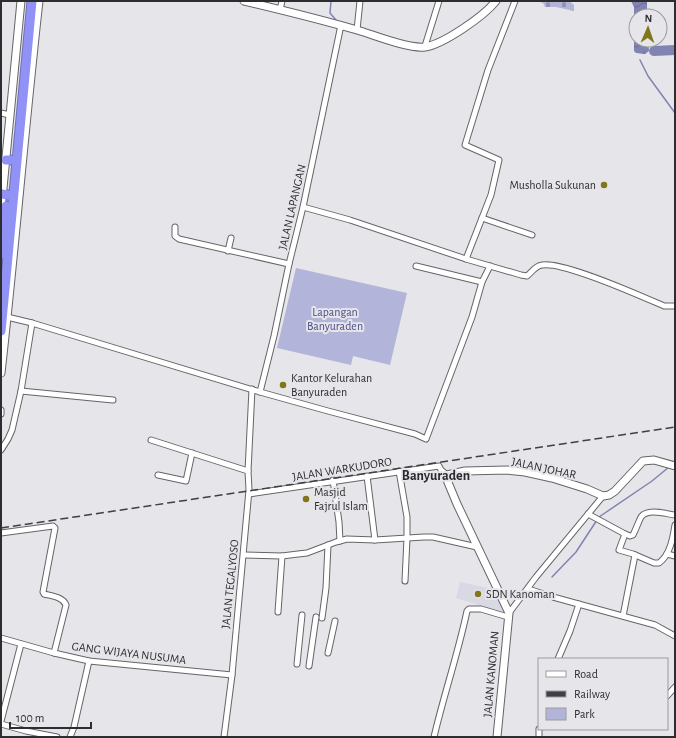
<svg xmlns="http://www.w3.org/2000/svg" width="676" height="738" font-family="'Alegreya Sans',sans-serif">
  <defs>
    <pattern id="cemetery-stones" width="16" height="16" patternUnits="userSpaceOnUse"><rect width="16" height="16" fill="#b2b5d9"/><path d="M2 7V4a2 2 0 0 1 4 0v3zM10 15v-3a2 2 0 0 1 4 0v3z" fill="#9194b0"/></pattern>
    <pattern id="water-waves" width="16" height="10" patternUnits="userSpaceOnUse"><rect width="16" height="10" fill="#8184b2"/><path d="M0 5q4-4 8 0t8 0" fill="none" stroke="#6a6c91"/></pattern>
  </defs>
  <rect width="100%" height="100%" fill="#e5e5ea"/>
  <path fill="#d8d9e5" d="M460,582l37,8 10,22 -19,-4 -32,-10z"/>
  <path fill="url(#cemetery-stones)" d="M538,1h31l5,4v6l-18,-4h-11l-2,-4z"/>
  <path fill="#b2b5d9" d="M296,268l111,25 -17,72 -37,-9 -2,9 -74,-17z"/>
  <path fill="url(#water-waves)" d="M631,1h16v15h-11v24h12l1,11 -4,3 -9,-1 -2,-2v-44z"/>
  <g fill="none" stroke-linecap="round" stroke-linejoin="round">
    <g stroke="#8184b2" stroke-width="1.5">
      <path d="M331,1l-1,12 6,7"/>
      <path d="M640,60l8,16 27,37"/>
      <path d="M599,517l53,-36 17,-14"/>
      <path d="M552,577l24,-25 21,-32"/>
    </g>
    <path stroke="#8184b2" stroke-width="10" d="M654,51l21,-1"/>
    <defs>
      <g id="street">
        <path d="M280,10l2,-9"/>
        <path d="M357,30l3,-29"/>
        <path d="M425,46l14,-45"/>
        <path d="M1,113l9,2"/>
        <path d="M303,207l47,13 116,39 55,16 6,1c5,-4 8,-10 15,-11 21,-4 99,31 122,41h11"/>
        <path d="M482,218l50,17"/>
        <path d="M175,227v9l4,3 110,25"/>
        <path d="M228,251l3,-13"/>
        <path d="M466,259l25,-64 8,-35 -34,-15 23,-75 27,-69"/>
        <path d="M416,266l66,16"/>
        <path d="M7,317l25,6 228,69 68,19 87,23 11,5 46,-122 10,-35 8,-16"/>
        <path d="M21,391l92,9"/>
        <path d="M260,392l14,-56 15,-72 14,-57 38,-182"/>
        <path d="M1,410v4"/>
        <path d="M151,440l97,31"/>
        <path d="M1,450l7,-11 4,-9 9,-39 11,-68"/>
        <path d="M399,471l8,46v21l-2,43"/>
        <path d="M158,475l28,6 6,-28"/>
        <path d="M367,476l8,64"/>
        <path d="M333,480l6,42 1,19"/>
        <path d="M249,494l190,-28 2,4 6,5"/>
        <path d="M588,514l37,20"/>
        <path d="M675,515c-9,-1 -27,-7 -34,2 -3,6 -5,12 -8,18l-3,1 -5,-2 -6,16 14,4 21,9h5c11,-8 14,-25 16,-38"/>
        <path d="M1,533l52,-7 2,2 -12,64 1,2c8,2 19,3 22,11l-12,48"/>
        <path d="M667,554l8,2"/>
        <path d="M244,555l38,1 16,-2 9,-1 29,-11 11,-3 28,1 49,-3h9l44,10"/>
        <path d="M528,589l25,8 102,28 20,11"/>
        <path d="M278,612l4,-56"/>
        <path d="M509,613l27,-36 67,-81"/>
        <path d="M623,616l12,-61"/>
        <path d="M322,618l4,-30 2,-43"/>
        <path d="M1,638l53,15 35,8 143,14"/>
        <path d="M328,653l7,-32"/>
        <path d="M558,659l12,-28 9,-27"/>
        <path d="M297,664l5,-49"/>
        <path d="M309,666l7,-49"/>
        <path d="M667,696l8,-9"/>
        <path d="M1,721l20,-77"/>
        <path d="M1,724l25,7 31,6"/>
        <path d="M70,737l4,-10 15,-66"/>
        <path d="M224,737l8,-62 17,-185 -1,-19 4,-82"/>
        <path d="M434,737c10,-43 24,-83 33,-126l2,-2h12l27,8"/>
        <path d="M539,737v-8"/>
      </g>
      <g id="secondary">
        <path d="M244,1c38,9 75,18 113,29 17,5 51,19 68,17 19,-3 59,-31 71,-46"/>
        <path d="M1,209l20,-208"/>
        <path d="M1,373c14,-124 24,-248 38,-372"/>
        <path d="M497,737l12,-124 -52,-109 -10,-24v-5l18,-4 42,-1 18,2 27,6 35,11 16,7 6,-1 6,-4 28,-30 11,-1 21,6"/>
      </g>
      <g id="highway">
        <path d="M6,160h5"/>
        <path d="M2,194l6,1"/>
        <path d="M1,254l5,-48"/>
        <path d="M1,331l31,-330"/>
      </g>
    </defs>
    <use href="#street" stroke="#656569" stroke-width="7"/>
    <use href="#secondary" stroke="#656569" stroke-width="9"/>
    <use href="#highway" stroke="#6e6fb0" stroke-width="11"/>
    <use href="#street" stroke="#fff" stroke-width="5"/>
    <use href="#secondary" stroke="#fff" stroke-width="7"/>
    <use href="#highway" stroke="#9192f5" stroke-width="9"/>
    <path stroke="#404042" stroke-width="1.5" stroke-dasharray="8 4" stroke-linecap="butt" d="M1,528l674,-101"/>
  </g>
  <g fill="#80761a" stroke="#e5e5ea" stroke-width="1.5">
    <circle cx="604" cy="185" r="4"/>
    <circle cx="283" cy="385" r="4"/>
    <circle cx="306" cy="499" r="4"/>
    <circle cx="478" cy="594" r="4"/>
  </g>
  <g text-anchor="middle" stroke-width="4" stroke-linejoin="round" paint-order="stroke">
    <g font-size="12" fill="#2d2d2f" stroke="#e5e5ea" text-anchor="start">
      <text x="596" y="189" text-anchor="end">Musholla Sukunan</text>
      <text x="291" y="382">Kantor Kelurahan<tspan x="291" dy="14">Banyuraden</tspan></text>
      <text x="314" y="496">Masjid<tspan x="314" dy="14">Fajrul Islam</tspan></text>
      <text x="486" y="598">SDN Kanoman</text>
    </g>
    <g font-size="12" fill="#2d2d2f" stroke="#e5e5ea">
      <text transform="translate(292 207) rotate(-77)" y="4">JALAN LAPANGAN</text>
      <text transform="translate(544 468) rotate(12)" y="4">JALAN JOHAR</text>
      <text transform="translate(342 469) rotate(-9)" y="4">JALAN WARKUDORO</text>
      <text transform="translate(230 584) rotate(-84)" y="4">JALAN TEGALYOSO</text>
      <text transform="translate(129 653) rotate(7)" y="4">GANG WIJAYA NUSUMA</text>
      <text transform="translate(491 674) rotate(-85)" y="4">JALAN KANOMAN</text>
    </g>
    <g font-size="12" fill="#4c4c89" stroke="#e5e5ea">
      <text x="335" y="316">Lapangan<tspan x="335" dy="14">Banyuraden</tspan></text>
    </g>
    <g font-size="14" font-weight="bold" fill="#2b2b2f" stroke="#e5e5ea">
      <text x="436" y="480">Banyuraden</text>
    </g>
  </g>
  <rect width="676" height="738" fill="none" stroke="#2d2d2f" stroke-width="4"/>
  <rect x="538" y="658" width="130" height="72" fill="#e5e5ea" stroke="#9b9b9f"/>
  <rect x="546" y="671" width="20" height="6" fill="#ffffff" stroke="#9b9b9f"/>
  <text x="574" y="678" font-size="12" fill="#2d2d2f">Road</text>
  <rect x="546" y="691" width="20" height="6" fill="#404042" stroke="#9b9b9f"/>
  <text x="574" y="698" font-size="12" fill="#2d2d2f">Railway</text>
  <rect x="546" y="708" width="20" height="12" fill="#b2b5d9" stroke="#9b9b9f"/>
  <text x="574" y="718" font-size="12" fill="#2d2d2f">Park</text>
  <g transform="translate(648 28) rotate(2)"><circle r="19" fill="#e5e5ea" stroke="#9b9b9f"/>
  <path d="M0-3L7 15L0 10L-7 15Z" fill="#80761a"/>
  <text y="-6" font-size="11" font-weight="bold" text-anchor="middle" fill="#2d2d2f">N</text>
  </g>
  <path d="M10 722v6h81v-6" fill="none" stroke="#2d2d2f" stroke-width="2"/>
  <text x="16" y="722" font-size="12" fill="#2d2d2f" stroke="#e5e5ea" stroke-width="3" paint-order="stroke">100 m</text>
</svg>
